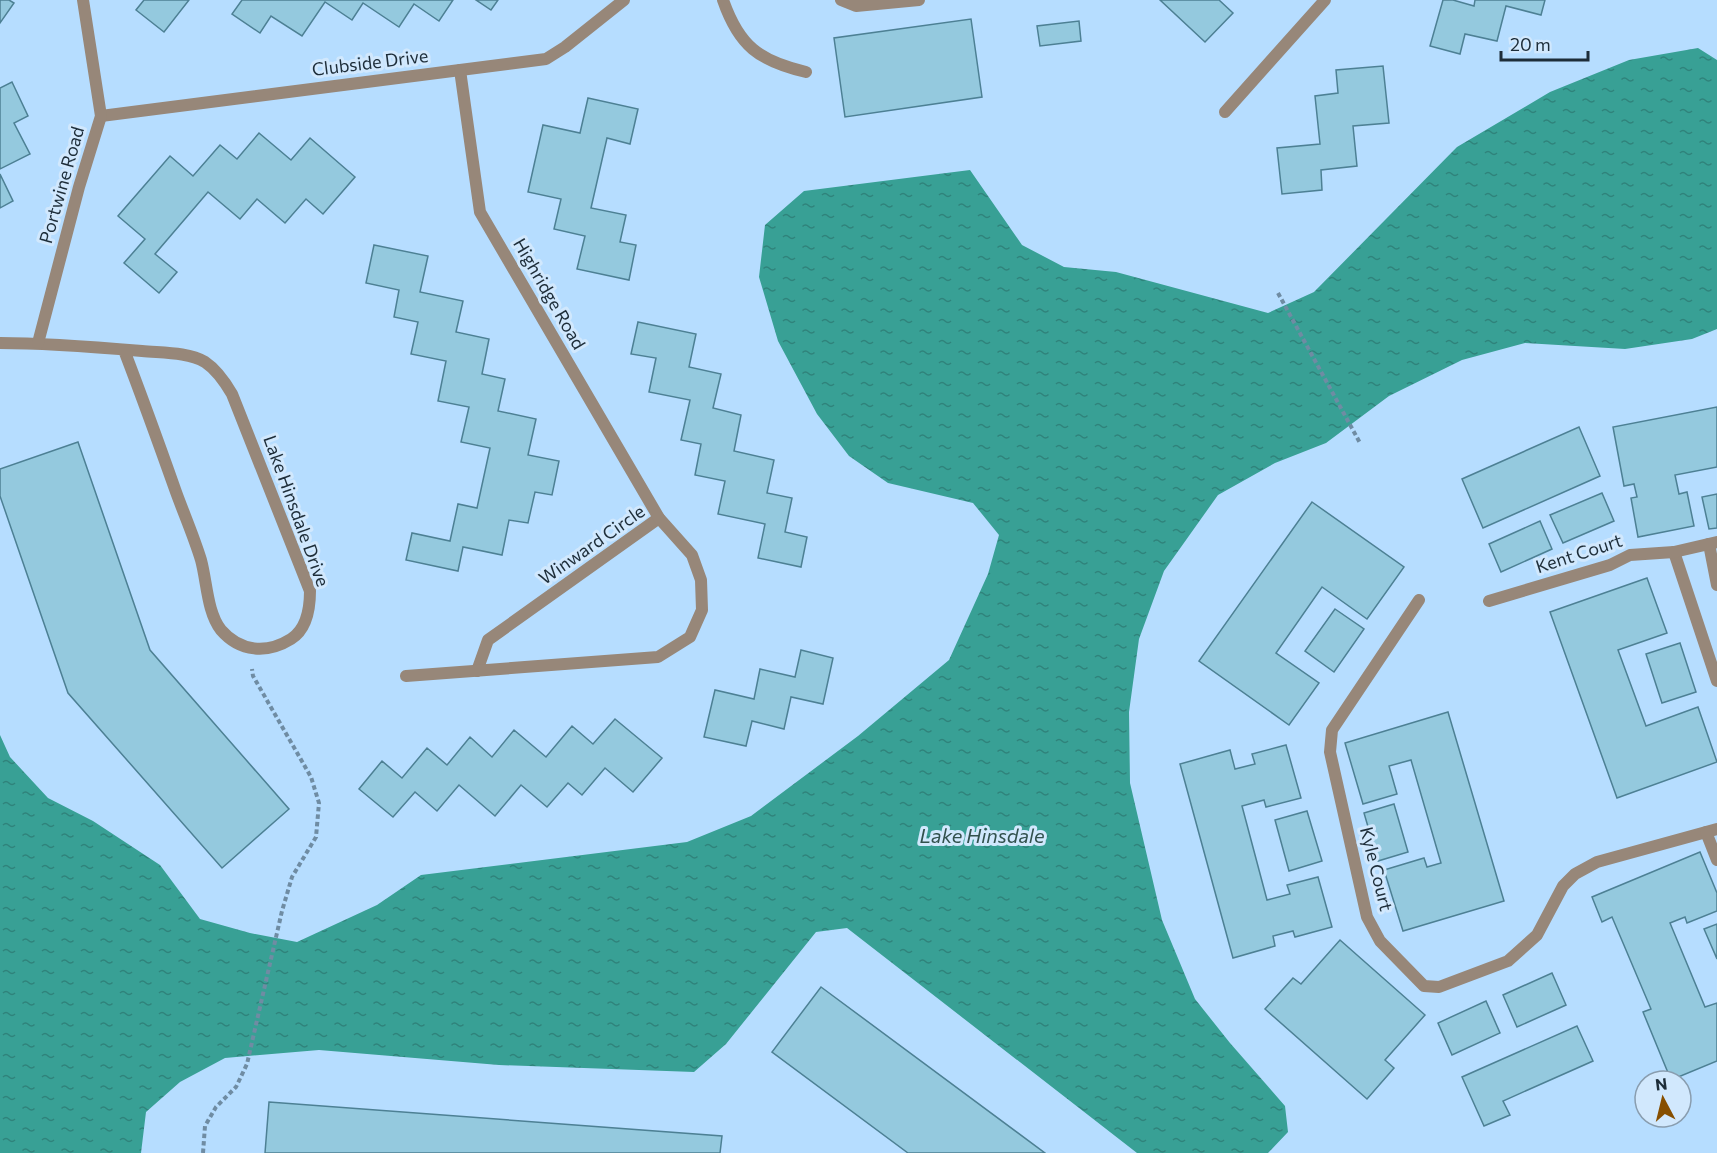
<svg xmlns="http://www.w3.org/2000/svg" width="1717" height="1153" font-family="Commissioner,sans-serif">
  <defs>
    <pattern id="water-ripples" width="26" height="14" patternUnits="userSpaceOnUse" patternTransform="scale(1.5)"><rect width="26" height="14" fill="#38a095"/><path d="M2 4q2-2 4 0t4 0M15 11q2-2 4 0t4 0" fill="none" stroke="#2f837b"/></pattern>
  </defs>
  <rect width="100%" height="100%" fill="#b6ddff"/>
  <path fill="url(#water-ripples)" d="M1698,48l19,12v269l-25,10 -67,10 -100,-6 -63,17 -73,36 -63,47 -51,20 -57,32 -54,76 -25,68 -10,73 1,71 32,137 33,79 35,44 55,63 3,26 -20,21h-131l-290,-225 -31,4 -90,112 -32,28 -195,-7 -180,-15 -94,8 -45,24 -34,30 -5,41h-141v-418l10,22 38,41 45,23 67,44 40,54 50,14 47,9 80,-37 44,-30 266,-33 64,-26 107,-80 91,-76 39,-86 11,-39 -26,-32 -85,-20 -39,-27 -32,-42 -39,-73 -19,-64 6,-52 39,-34 166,-21 52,75 42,22 52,5 152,41 46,-21 143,-145 93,-55 79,-32z"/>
  <g fill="#94c9de" stroke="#4d8094" stroke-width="1.5">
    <path d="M0,0h9l5,3 -14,20z"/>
    <path d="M144,0h45l-25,32 -28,-22z"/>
    <path d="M242,0h211l-14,21 -25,-17 -15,23 -36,-24 -11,17 -27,-18 -23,34 -31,-20 -11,17 -28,-19z"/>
    <path d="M476,0h22l-7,10z"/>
    <path d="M1160,0h59l14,13 -28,29z"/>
    <path d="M1443,0h10l21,6 1,-6h70l-4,15 -35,-9 -9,35 -32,-7 -5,20 -30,-8z"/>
    <path d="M971,19l11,78 -137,20 -11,-79z"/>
    <path d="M1079,21l2,20 -41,5 -3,-20z"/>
    <path d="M1383,66l6,57 -36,3 4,40 -36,4 1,20 -40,4 -5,-46 43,-4 -5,-48 23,-3 -2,-23z"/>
    <path d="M12,82l16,34 -14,7 16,31 -30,15v-81z"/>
    <path d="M588,98l50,11 -8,35 -23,-6 -16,70 35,7 -6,27 16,3 -7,35 -52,-11 8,-33 -31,-7 7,-30 -33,-7 15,-67 37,8z"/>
    <path d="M259,133l32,27 19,-22 45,39 -32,37 -17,-15 -21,24 -28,-24 -17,20 -32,-27 -53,62 22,18 -18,21 -35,-30 21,-24 -27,-23 52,-60 23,20 27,-31 17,14z"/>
    <path d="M0,174l13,27 -13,7z"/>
    <path d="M374,245l54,11 -8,36 43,9 -7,31 33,7 -7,35 23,5 -7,32 38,8 -8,36 31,6 -7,34 -17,-3 -7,31 -19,-3 -7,35 -39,-8 -5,24 -52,-11 6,-27 38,8 8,-37 19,4 13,-60 -29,-6 8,-35 -31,-6 8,-40 -35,-7 7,-32 -24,-5 5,-27 -33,-7z"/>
    <path d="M638,322l58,12 -7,33 32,7 -8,34 28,7 -7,36 40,9 -7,33 25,5 -7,34 22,5 -6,30 -43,-9 7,-34 -47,-10 7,-33 -30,-6 6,-31 -20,-4 9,-40 -41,-8 7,-34 -25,-4z"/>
    <path d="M1717,407v60l-42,8 4,19 8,-2 7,34 -56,11 -7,-39 6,-1 -3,-13 -10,2 -11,-59z"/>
    <path d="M1579,427l21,49 -117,52 -21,-49z"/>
    <path d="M78,442l72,208 139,159 -67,59 -154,-175 -68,-197v-27z"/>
    <path d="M1602,493l12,28 -51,22 -13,-28z"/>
    <path d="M1717,494v34l-8,1 -7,-32z"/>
    <path d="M1312,502l92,65 -37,52 -45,-32 -46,66 43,30 -30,42 -90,-64z"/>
    <path d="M1540,521l12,28 -51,23 -12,-28z"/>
    <path d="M1647,578l20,55 -49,17 28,76 52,-19 19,55 -100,36 -67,-186z"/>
    <path d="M1335,609l29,20 -30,43 -29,-21z"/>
    <path d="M1680,643l16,49 -34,11 -16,-49z"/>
    <path d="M801,650l32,8 -10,46 -32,-7 -7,32 -32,-8 -6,25 -42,-9 11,-47 39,9 6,-30 35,8z"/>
    <path d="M1448,712l56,189 -101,30 -19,-61 40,-12 3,9 14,-4 -30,-103 -22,6 8,28 -34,10 -18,-61z"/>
    <path d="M615,719l47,39 -29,34 -28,-24 -23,27 -14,-12 -21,24 -26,-22 -26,31 -36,-31 -22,26 -22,-19 -22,25 -34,-28 23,-28 20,17 25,-30 20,17 23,-28 22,20 22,-27 32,27 26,-31 21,18z"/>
    <path d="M1286,745l15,53 -35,9 -2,-7 -22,6 25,94 23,-6 -3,-9 31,-8 14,50 -37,10 -2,-6 -20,5 2,10 -42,12 -53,-194 50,-14 5,19 20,-5 -3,-10z"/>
    <path d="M1394,804l14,48 -30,9 -14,-48z"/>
    <path d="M1307,811l15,50 -33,10 -14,-51z"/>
    <path d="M1700,852l17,41v18l-30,12 -2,-6 -15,6 35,84 12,-4v58l-46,19 -28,-68 8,-3 -39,-92 -10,5 -10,-25z"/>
    <path d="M1717,924v35l-13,-30z"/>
    <path d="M1340,940l85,75 -40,45 9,8 -27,31 -102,-90 28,-31 8,6z"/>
    <path d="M1552,973l14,32 -49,22 -14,-32z"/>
    <path d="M821,987l224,166h-137l-136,-101z"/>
    <path d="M1486,1001l14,32 -48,22 -14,-32z"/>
    <path d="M1577,1026l16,35 -90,40 7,14 -26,11 -22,-49z"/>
    <path d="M269,1102l453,34 -2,17h-455z"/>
  </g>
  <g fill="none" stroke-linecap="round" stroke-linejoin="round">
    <g stroke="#6f8ca3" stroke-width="4" stroke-dasharray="4.5 3" stroke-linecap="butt">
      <path d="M1278,293l82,150"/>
      <path d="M203,1153l2,-27 11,-19 20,-20 11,-23 35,-153 10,-34 24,-40 3,-34 -8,-26 -58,-101 -1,-7"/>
    </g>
    <g stroke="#978779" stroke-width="12">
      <path d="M723,0c16,46 36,61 83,72"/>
      <path d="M841,0l15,6 63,-6"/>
      <path d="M1225,112l100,-112"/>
      <path d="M101,116l445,-57 19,-12 59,-47"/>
      <path d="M0,343c48,0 95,4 142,8 20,2 46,1 63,11 12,8 20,20 27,32l78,197c0,18 -3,38 -19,48 -24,15 -51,13 -70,-9 -14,-18 -14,-48 -20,-70 -7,-23 -17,-46 -25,-68 -17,-48 -34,-95 -52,-142"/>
      <path d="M38,343l41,-156 22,-71 -18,-116"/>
      <path d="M1709,544l8,41"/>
      <path d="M1674,552l43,129"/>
      <path d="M1419,600l-87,130 -2,22 37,165 13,24 44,45 15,1 69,-26 29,-26 26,-49 12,-12 22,-12 120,-33"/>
      <path d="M1489,601l121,-36 20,-10 44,-3 43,-10"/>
      <path d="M477,671l11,-31 171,-122"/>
      <path d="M406,676l252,-19 32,-20 12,-27 -1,-30 -9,-25 -33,-37 -179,-306 -20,-142"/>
      <path d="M1706,832l11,28"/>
    </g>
  </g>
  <g text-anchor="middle" stroke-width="6" stroke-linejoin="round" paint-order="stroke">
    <g font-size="18" fill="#1d2d39" stroke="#d1e8fd">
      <text transform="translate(370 63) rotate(-7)" y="6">Clubside Drive</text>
      <text transform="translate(62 185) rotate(-74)" y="6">Portwine Road</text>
      <text transform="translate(549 294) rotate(60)" y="6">Highridge Road</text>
      <text transform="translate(296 511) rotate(70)" y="6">Lake Hinsdale Drive</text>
      <text transform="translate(592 545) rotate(-35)" y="6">Winward Circle</text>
      <text transform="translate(1579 554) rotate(-18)" y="6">Kent Court</text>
      <text transform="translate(1376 869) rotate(76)" y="6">Kyle Court</text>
    </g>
    <g font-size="20" font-style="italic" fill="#32514d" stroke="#d1e8fd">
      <text x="982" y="843">Lake Hinsdale</text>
    </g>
  </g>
  <g transform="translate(1663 1099) rotate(353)"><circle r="28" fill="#d1e8fd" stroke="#899daf" stroke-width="1.5"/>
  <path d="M0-4.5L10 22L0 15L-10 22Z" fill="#874f00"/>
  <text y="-9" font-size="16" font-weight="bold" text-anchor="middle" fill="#1d2d39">N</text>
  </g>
  <path d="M1501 51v9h87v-9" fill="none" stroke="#1d2d39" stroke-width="3"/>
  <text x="1510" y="51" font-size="18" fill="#1d2d39" stroke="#d1e8fd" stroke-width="4.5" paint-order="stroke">20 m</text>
</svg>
